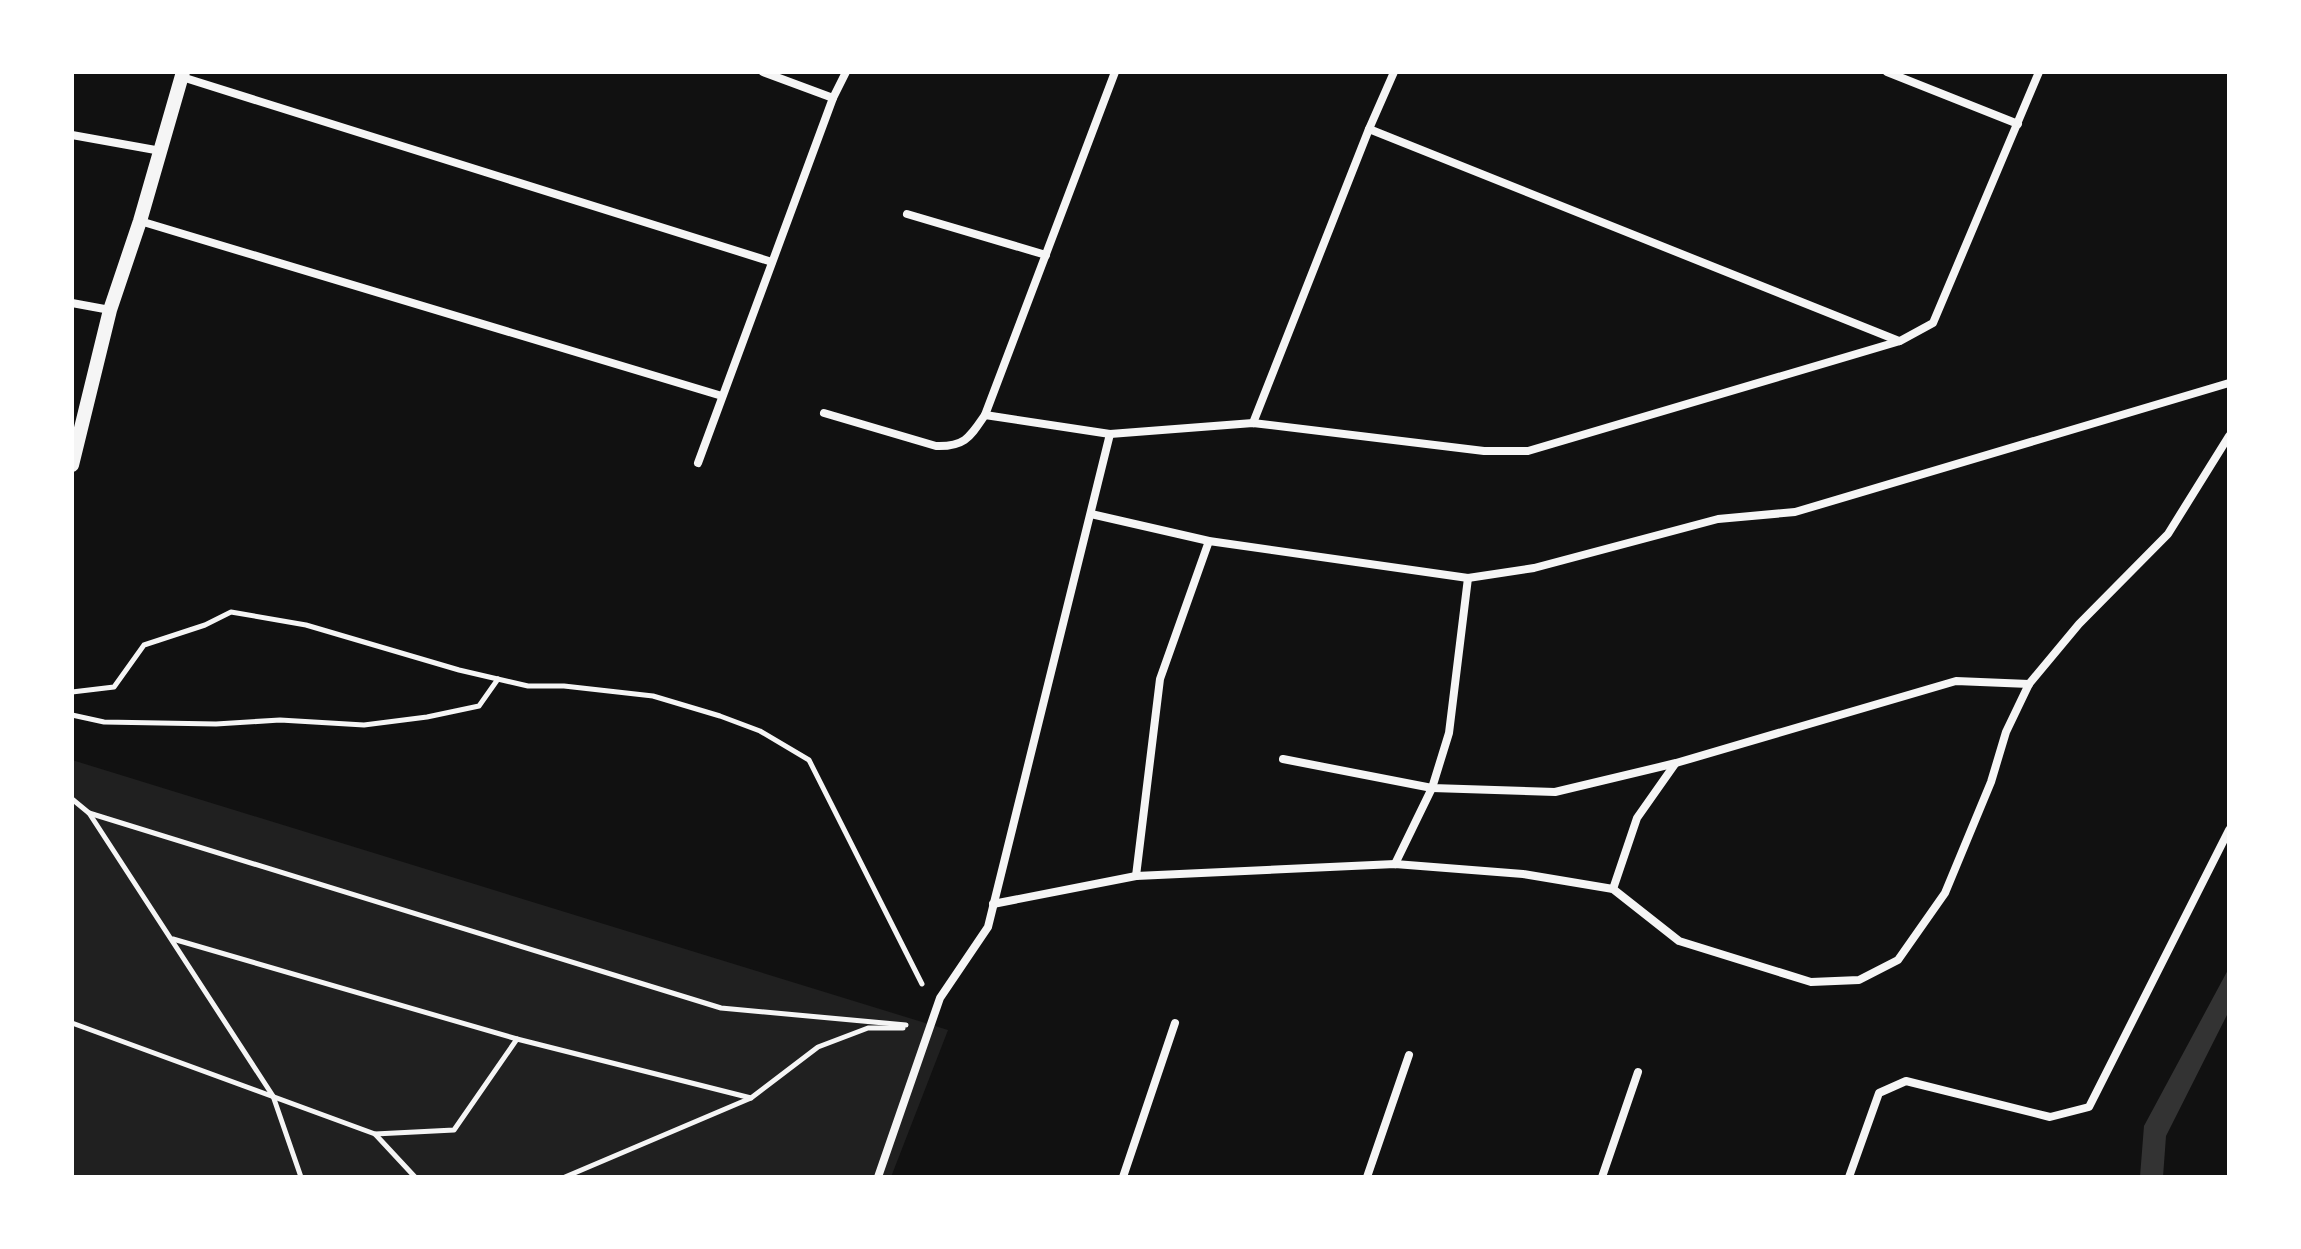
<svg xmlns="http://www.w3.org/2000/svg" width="2301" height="1249" font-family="Bitter,serif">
  <rect width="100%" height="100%" fill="#111"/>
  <path fill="#202020" d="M72,760l876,270 -57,147h-819z"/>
  <path fill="#333" d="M2229,968v43l-63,125 -3,41h-23l4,-51z"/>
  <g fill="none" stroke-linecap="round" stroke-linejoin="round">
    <g stroke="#f5f5f5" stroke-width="5">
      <path d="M72,692l42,-5 30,-42 61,-20 26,-13 75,13 153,45 69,16h36l89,10 67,20 40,15 49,29 113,224"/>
      <path d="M72,715l32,7 112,2 64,-4 84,5 63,-8 52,-11 19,-27"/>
      <path d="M72,799l17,14 184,283 28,81"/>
      <path d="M89,813l632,195 185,17"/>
      <path d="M173,939l344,100"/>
      <path d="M72,1023l303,111 40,43"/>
      <path d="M375,1134l79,-4 63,-91 234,59"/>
      <path d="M565,1177l186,-79 67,-51 50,-19h35"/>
    </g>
    <g stroke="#f5f5f5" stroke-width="8">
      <path d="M763,72l70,26"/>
      <path d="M1887,72l131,52"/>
      <path d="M182,77l590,185"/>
      <path d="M1369,129l530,212"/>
      <path d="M72,135l89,16"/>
      <path d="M907,214l139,41"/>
      <path d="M140,221l582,175"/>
      <path d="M72,303l38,7"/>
      <path d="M824,413l112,33c29,1 34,-9 49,-31l125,19 143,-11 231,28h44l372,-110 33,-18 106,-251"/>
      <path d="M985,415l130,-343"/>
      <path d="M1253,423l116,-294 25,-57"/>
      <path d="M698,463l135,-365 13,-26"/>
      <path d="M1091,514l118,27 259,37 66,-10 184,-49 77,-7 434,-129"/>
      <path d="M1283,759l149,29 123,4 121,-29 280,-82 73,3"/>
      <path d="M1395,864l37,-76 17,-55 19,-155"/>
      <path d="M1136,876l24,-197 49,-138"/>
      <path d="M1613,889l24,-71 38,-54"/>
      <path d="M993,904l143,-28 259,-12 128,10 90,15 66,52 132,41 48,-2 39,-20 47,-67 46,-111 15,-50 23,-48 50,-60 89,-90 61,-98"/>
      <path d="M878,1177l62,-179 48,-71 122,-493"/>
      <path d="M1123,1177l52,-154"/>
      <path d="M1367,1177l42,-122"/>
      <path d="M1602,1177l36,-105"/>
      <path d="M1849,1177l30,-84 27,-12 144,36 39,-10 140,-277"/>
    </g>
    <path stroke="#f5f5f5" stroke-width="14" d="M72,465l38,-155 30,-89 43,-149"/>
  </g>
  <rect width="2301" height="1249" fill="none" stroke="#ffffff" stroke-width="148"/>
</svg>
